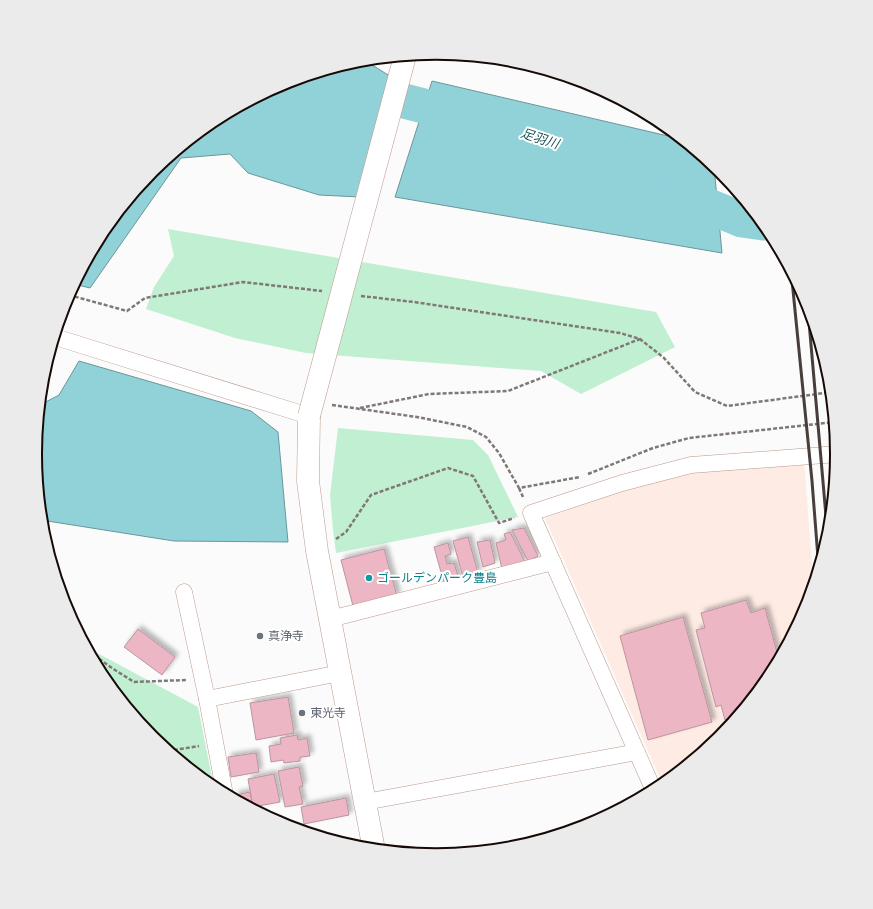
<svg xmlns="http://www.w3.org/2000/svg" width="873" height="909" font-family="'Varela Round','Noto Sans JP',sans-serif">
  <defs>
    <filter id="shadow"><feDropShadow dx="3.5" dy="-3.5" stdDeviation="2" flood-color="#0004"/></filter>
  </defs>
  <rect width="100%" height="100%" fill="#fbfbfb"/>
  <path fill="#feebe4" d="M804,462l10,125 -7,21 -37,70 -50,61 -57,46 -118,-267 78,-27 70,-19z"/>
  <g fill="#c0efd1">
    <path d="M168,229l488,83 19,35 -94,47 -40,-23 -235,-18 -71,-15 -89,-29 8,-22 20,-31z"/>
    <path d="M338,428l135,12 15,15 30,62 -182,36 -3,-23 -3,-35z"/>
    <path d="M86,647l112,60 16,81 -62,-50 -49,-61z"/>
  </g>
  <g fill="#91d2d9" stroke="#6c969a">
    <path d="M364,60l29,18 -33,119 -41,-2 -71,-22 -18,-19 -49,4 -91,130 -16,-4 29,-53 50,-61 61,-49 69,-38 75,-22z"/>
    <path d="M432,81l249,58 33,27 8,87 -327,-56z"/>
    <path d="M79,361l172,50 27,21 10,110 -114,-1 -133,-21 -6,-66 2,-20 5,-30 17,-9z"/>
  </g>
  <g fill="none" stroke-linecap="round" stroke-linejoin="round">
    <g stroke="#91d2d9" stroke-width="35">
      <path d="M358,89l112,29"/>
      <path d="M673,191l69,29 21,3"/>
    </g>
  </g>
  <g fill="#ecb6c5" stroke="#ba959f" filter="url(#shadow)">
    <path d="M524,528l14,28 -10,5 -16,-31z"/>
    <path d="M510,532l15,30 -23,7 -6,-26 10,-3 -2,-6z"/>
    <path d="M468,537l10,36 -15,4 -10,-36z"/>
    <path d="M490,540l5,23 -12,4 -6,-25z"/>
    <path d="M448,543l3,11 -6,2 2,8 7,-1 5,16 -15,4 -10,-36z"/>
    <path d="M384,549l13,47 -44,10 -12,-46z"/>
    <path d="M746,600l5,13 14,-5 14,52 -9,18 -32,39 -13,3 -4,-15 -5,2 -20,-77 9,-2 -4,-15z"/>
    <path d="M683,617l29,105 -64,18 -28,-104z"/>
    <path d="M138,629l37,28 -13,18 -38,-28z"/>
    <path d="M288,697l6,36 -38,7 -6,-37z"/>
    <path d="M297,735l1,5 9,-2 3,18 -10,1v4l-16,2 -1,-3 -12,2 -2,-16 12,-2 -1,-6z"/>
    <path d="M256,753l3,19 -28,5 -3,-20z"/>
    <path d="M299,767l4,19 -4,1 4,17 -18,3 -7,-36z"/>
    <path d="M274,774l6,28 -27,5 -5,-28z"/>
    <path d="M250,792l3,15 -3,1 -14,-8 -1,-5z"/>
    <path d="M346,798l3,17 -45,9 -3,-17z"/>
  </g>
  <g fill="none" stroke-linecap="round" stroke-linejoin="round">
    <defs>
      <g id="street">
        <path d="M55,337l254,79"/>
        <path d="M184,592l23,107 18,96"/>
        <path d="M330,619l223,-57"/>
        <path d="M207,699l133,-26"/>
        <path d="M654,791l-123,-278 91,-30 69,-18 147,-11"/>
        <path d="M365,802l272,-50"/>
      </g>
      <path id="secondary" d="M309,416l-1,65 9,70 57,299"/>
    </defs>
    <use href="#street" stroke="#bc998b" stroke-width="17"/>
    <use href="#secondary" stroke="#bc998b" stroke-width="23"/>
    <g stroke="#7f7876" stroke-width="2.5" stroke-dasharray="4 2" stroke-linecap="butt">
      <path d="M69,295l58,16 18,-13 98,-16 79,9"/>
      <path d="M361,296l53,6 206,31 20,6 24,19 31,34 32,14 105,-14"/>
      <path d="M332,405l85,12 50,10 19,10 13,16 20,35 61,-11"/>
      <path d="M360,408l69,-14 79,-3 132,-52"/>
      <path d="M588,474l65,-26 36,-10 146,-16"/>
      <path d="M519,488l4,9"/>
      <path d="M336,539l10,-7 25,-37 77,-27 25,8 26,47 15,-5"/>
      <path d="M89,652l26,18 19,12 52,-2"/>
      <path d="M168,751l31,-5"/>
    </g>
    <use href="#street" stroke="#fff" stroke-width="16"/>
    <use href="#secondary" stroke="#fff" stroke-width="22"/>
    <g stroke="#483e3b" stroke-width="3">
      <path d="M791,270l21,211 7,90"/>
      <path d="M807,299l21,240"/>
    </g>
    <defs>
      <path id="secondary-bridge" d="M309,416l96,-360"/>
    </defs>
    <use href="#secondary-bridge" stroke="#bc998b" stroke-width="23" stroke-linecap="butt"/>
    <use href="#secondary-bridge" stroke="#fff" stroke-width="22"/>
  </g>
  <circle fill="#0f9aa8" stroke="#fff" stroke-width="1.5" cx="369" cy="578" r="4"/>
  <g fill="#6b7280" stroke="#fff" stroke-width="1.5">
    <circle cx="260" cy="636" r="4"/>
    <circle cx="302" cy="713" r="4"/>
  </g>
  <g text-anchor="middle" stroke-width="4" stroke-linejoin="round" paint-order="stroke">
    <g font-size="12" fill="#0d838f" stroke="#fff" text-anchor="start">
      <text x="377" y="582">ゴールデンパーク豊島</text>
    </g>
    <g font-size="12" fill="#5b616d" stroke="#fff" text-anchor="start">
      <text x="268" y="640">真浄寺</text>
      <text x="310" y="717">東光寺</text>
    </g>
    <g font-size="13" font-style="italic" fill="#185156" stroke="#fff">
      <text transform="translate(540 138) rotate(18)" y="5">足羽川</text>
    </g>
  </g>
  <path d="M0 0H873V909H0ZM42 454a394 394 0 1 1 788 0a394 394 0 1 1-788 0Z" fill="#ecebeb" fill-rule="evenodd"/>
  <path fill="none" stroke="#160a06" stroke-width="2" d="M42 454a394 394 0 1 1 788 0a394 394 0 1 1-788 0Z"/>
</svg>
